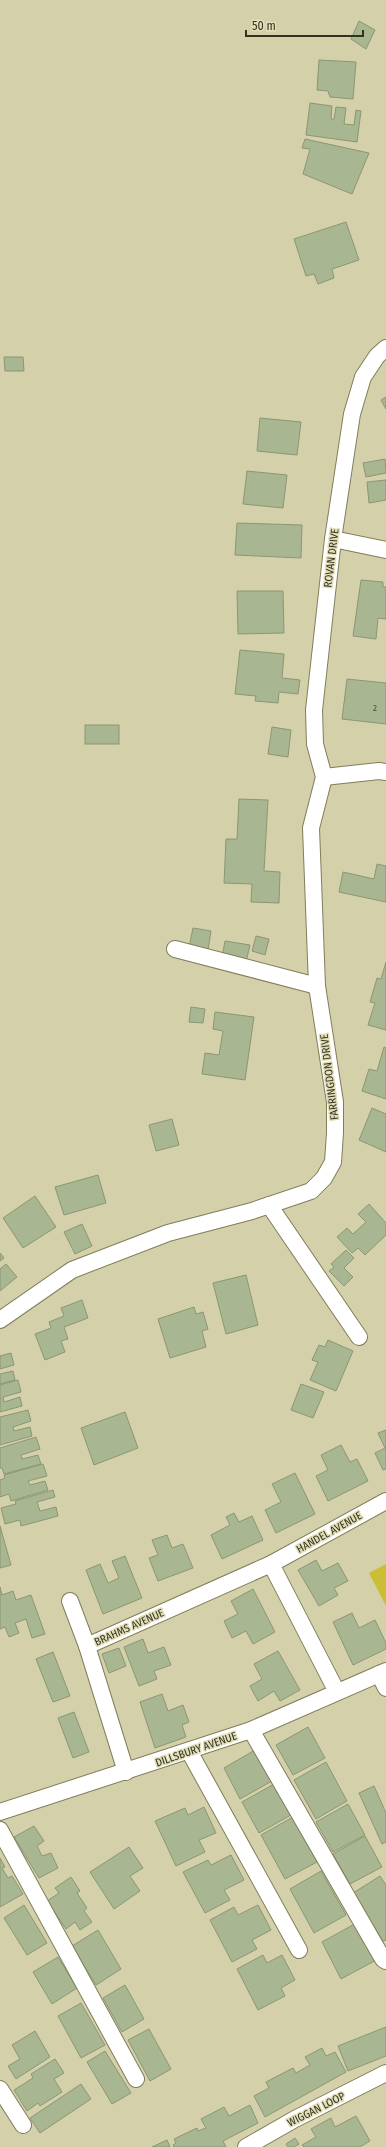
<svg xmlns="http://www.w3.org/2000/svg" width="386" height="2147" font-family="'Fira Sans Condensed',sans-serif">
  <rect width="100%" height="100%" fill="#d4d1aa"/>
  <path fill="#ccbe34" d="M386,1564v42l-17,-33z"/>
  <g fill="#a9b692" stroke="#8b9674">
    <path d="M359,21l16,9 -9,19 -15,-10z"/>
    <path d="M319,60l37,2 -3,37 -23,-2 -2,-6 -11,-1z"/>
    <path d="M310,103l22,3 -1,13h3l2,-12 10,1 -2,16 10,1 2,-15 5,1 -4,31 -51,-7z"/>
    <path d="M305,139l64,14 -17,41 -49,-20 7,-25 -8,-1z"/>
    <path d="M346,222l13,38 -27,9 2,9 -16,6 -4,-10 -8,2 -12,-37z"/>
    <path d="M4,357h19l1,14h-19z"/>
    <path d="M386,397v12l-5,-9z"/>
    <path d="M260,418l41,4 -4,33 -40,-4z"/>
    <path d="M385,459l1,14 -20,4 -3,-14z"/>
    <path d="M247,471l40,4 -4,33 -40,-4z"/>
    <path d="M386,480v20l-17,3 -2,-21z"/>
    <path d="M237,523l65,2 -1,33 -66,-3z"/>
    <path d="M361,580l22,2v5h3v32l-8,-1 -2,21 -23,-3z"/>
    <path d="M237,591h46l1,42 -46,1z"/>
    <path d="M240,650l44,4 -2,24 18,2 -2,14 -19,-2 -1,11 -23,-2 1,-5 -21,-2z"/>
    <path d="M347,679l39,4v41l-44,-5z"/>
    <rect x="85" y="725" width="34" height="19"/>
    <path d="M272,727l19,3 -3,27 -20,-3z"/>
    <path d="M239,799l29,1 -4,71 16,1 -1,31 -28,-1 1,-18 -28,-1 2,-44h11z"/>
    <path d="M377,864l9,2v36l-47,-10 4,-20 31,7z"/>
    <path d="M193,928l18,3 -3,19 -19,-3z"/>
    <path d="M256,936l13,3 -4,16 -13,-4z"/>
    <path d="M225,941l25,4 -4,17 -24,-5z"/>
    <path d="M386,962v68l-18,-5 7,-22 -5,-1 7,-24 4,1z"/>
    <path d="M191,1007l14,2 -2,14 -14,-1z"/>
    <path d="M215,1012l39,5 -9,63 -43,-6 3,-21 14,2 4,-24 -10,-2z"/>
    <path d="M384,1047l2,1v51l-24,-8 7,-22 8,2z"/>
    <path d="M372,1108l14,6v38l-27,-12z"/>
    <path d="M172,1119l7,26 -23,6 -7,-26z"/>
    <path d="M98,1175l8,28 -42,12 -9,-28z"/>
    <path d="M35,1196l21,31 -33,21 -20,-30z"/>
    <path d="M369,1204l17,19v12l-21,20 -7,-7 -6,5 -15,-16 10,-9 6,6 13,-12 -8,-8z"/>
    <path d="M82,1224l10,22 -17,8 -11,-22z"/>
    <path d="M346,1250l8,8 -10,10 9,9 -9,9 -15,-15 5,-4 -3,-3z"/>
    <path d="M0,1253l4,5 -4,3z"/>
    <path d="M6,1264l11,13 -17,14v-22z"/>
    <path d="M246,1275l12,50 -32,9 -13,-51z"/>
    <path d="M82,1300l6,18 -24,9 4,12 -7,2 4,11 -20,8 -10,-26 16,-6 -2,-6 15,-6 -3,-8z"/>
    <path d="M194,1307l2,7 7,-2 5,17 -6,2 4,16 -36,11 -12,-39z"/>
    <path d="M328,1340l25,11 -17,40 -26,-11 8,-18 -6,-2 7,-15 6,2z"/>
    <path d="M11,1353l3,12 -14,4v-13z"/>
    <path d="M13,1371l2,9 -15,4v-10z"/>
    <path d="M18,1380l3,12 -18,5 1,5 16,-5 2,9 -22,6v-27z"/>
    <path d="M301,1384l23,8 -11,26 -22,-8z"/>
    <path d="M28,1410l3,11 -18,6 1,4 16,-4 2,9 -32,9v-28z"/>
    <path d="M125,1412l13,36 -44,17 -13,-37z"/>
    <path d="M386,1430v39l-3,1 -8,-17 10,-5 -7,-15z"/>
    <path d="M36,1437l4,12 -19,6 1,4 16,-4 3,9 -37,10 -2,-6h-2v-20z"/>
    <path d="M341,1445l9,17 7,-3 11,22 -40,20 -12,-25 12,-6 -7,-15z"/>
    <path d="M43,1464l4,12 -19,5 2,4 15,-4 3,9 -37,11 -2,-7 -9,3v-17l5,-2 -1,-3z"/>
    <path d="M295,1473l20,41 -39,19 -11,-23 16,-8 -9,-18z"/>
    <path d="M53,1490l2,7 -18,5 3,9 16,-4 2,9 -37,10 -1,-6 -15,4 -4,-16 15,-4 -1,-3z"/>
    <path d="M234,1513l5,9 13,-6 11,24 -41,19 -11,-24 19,-10 -4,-8z"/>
    <path d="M0,1526l11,39 -11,3z"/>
    <path d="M167,1535l5,13 11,-4 10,24 -35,13 -9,-23 9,-3 -6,-15z"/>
    <path d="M125,1556l17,42 -39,16 -17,-44 14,-6 8,19 11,-5 -7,-17z"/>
    <path d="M316,1560l6,11 16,-8 10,18 -14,7 4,7 -19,11 -21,-36z"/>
    <path d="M0,1587l2,8 11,-4 3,9 15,-5 14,39 -13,4 -6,-19 -11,4 4,10 -10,4 -4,-10 -5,2z"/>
    <path d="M253,1589l22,43 -22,12 -7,-13 -14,7 -8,-17 14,-7 -7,-13z"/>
    <path d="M352,1613l7,15 16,-8 11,23v6l-33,16 -20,-43z"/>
    <path d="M143,1639l5,14 16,-6 7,18 -17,6 3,8 -18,7 -15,-39z"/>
    <path d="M119,1648l7,18 -17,7 -7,-19z"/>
    <path d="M278,1651l22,39 -20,11 -6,-10 -16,10 -8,-15 12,-7 -8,-15z"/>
    <path d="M53,1652l17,44 -17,6 -17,-43z"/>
    <path d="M162,1694l6,17 15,-6 6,17 -7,3 4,12 -31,11 -15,-46z"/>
    <path d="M74,1712l15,40 -16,6 -15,-40z"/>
    <path d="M308,1727l17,31 -32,17 -17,-30z"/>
    <path d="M255,1750l17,31 -32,18 -16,-31z"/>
    <path d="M326,1762l21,39 -31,18 -22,-39z"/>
    <path d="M274,1784l17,31 -32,18 -17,-31z"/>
    <path d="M374,1786l12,27v29l-4,2 -23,-51z"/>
    <path d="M348,1804l17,31 -32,17 -17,-30z"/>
    <path d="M204,1807l12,26 -17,7 6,12 -29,14 -21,-45 30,-13 3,7z"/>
    <path d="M293,1817l24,45 -32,17 -24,-44z"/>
    <path d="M34,1826l10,15 -7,5 5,10 9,-3 7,15 -19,10 -25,-41z"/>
    <path d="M365,1836l17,31 -32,17 -17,-30z"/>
    <path d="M129,1847l14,21 -13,8 10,15 -26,18 -24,-37z"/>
    <path d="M231,1855l13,25 -20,10 6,10 -25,13 -22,-41 25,-12 3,5z"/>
    <path d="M0,1858l5,9 -3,1 6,10 4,-2 11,18 -23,13z"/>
    <path d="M321,1871l25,44 -32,18 -24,-44z"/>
    <path d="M380,1876l6,9v55l-3,1 -30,-48z"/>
    <path d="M71,1877l9,14 -3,2 10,15 -3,3 8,11 -12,8 -5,-8 -9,7 -19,-28 12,-8 -4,-5z"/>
    <path d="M24,1905l23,38 -20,12 -23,-37z"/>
    <path d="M258,1905l13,25 -19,10 5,9 -25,13 -22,-42 24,-13 4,8z"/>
    <path d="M360,1921l20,37 -39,21 -19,-37z"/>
    <path d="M98,1930l23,39 -25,16 -24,-39z"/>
    <path d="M263,1955l4,8 15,-8 13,25 -14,8 4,8 -27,14 -21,-41z"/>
    <path d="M58,1957l19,31 -25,16 -19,-32z"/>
    <path d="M125,1985l19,34 -22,13 -19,-34z"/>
    <path d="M81,2003l24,42 -24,13 -23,-42z"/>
    <path d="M386,2027v29l-38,15 -10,-25z"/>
    <path d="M149,2029l22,40 -21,12 -22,-41z"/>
    <path d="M35,2031l15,26 -34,22 -8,-13 12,-7 -8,-14z"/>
    <path d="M322,2048l4,8 9,-4 11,20 -81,45 -11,-21 15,-8 -3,-6 27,-14 3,5 14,-8 -5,-8z"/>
    <path d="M105,2051l26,42 -19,11 -25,-42z"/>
    <path d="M55,2059l9,14 -10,6 8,13 -22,14 -2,-3 -11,8 -13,-21 19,-12 -2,-4z"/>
    <path d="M81,2084l10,15 -51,34 -10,-15z"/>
    <path d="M250,2105l8,18 -35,18 3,6h-52l-1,-2 3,-2 -2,-4 23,-11 1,3 8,-3 -5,-9 23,-12 5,9z"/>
    <path d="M356,2116l14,25 -10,6h-56l-2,-2 14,-8 -5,-8 20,-11 4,9z"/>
    <path d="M295,2138l4,6 -5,3h-6l-2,-3z"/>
    <path d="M167,2140l3,7h-18z"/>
  </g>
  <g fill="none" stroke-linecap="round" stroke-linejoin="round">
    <defs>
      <g id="minor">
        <path d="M333,539l53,11"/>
        <path d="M324,777l55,-6 7,1"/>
        <path d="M175,949l142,37"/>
        <path d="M269,1205l90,132"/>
        <path d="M0,1320l72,-50 96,-37 84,-22 59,-20 13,-13 9,-16 2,-29v-31l-18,-116 -6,-158 13,-51 -9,-33 -1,-34 19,-171 19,-125 11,-37 14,-21 9,-8"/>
        <path d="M271,1564l66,128"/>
        <path d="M70,1601l17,45"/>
        <path d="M379,1674l7,14"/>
        <path d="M251,1730l132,229 3,2"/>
        <path d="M189,1751l110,199"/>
        <path d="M126,1772l-39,-126 184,-82 115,-63"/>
        <path d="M0,1812l251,-82 135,-59"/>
        <path d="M0,1830l136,249"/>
        <path d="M0,2089l23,36"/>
        <path d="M246,2147l49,-28 91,-46"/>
      </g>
    </defs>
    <use href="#minor" stroke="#817d5a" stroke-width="18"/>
    <use href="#minor" stroke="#fff" stroke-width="16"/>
  </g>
  <g text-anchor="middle" stroke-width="3" stroke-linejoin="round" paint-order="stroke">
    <g font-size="9" fill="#50523e">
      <text x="375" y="711">2</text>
    </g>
    <g font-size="11" fill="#323122" stroke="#e1deb7">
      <text transform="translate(331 558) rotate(-83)" y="4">ROVAN DRIVE</text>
      <text transform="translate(329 1077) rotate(-97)" y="4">FARRINGDON DRIVE</text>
      <text transform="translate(329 1532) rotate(-29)" y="4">HANDEL AVENUE</text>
      <text transform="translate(129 1627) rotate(-24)" y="4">BRAHMS AVENUE</text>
      <text transform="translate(196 1749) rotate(-19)" y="4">DILLSBURY AVENUE</text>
      <text transform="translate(316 2109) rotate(-27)" y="4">WIGGAN LOOP</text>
    </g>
  </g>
  <path d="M246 30v6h117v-6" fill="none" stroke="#323122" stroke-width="2"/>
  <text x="252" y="30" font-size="12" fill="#323122" stroke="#e1deb7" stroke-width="3" paint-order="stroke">50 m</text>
</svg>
